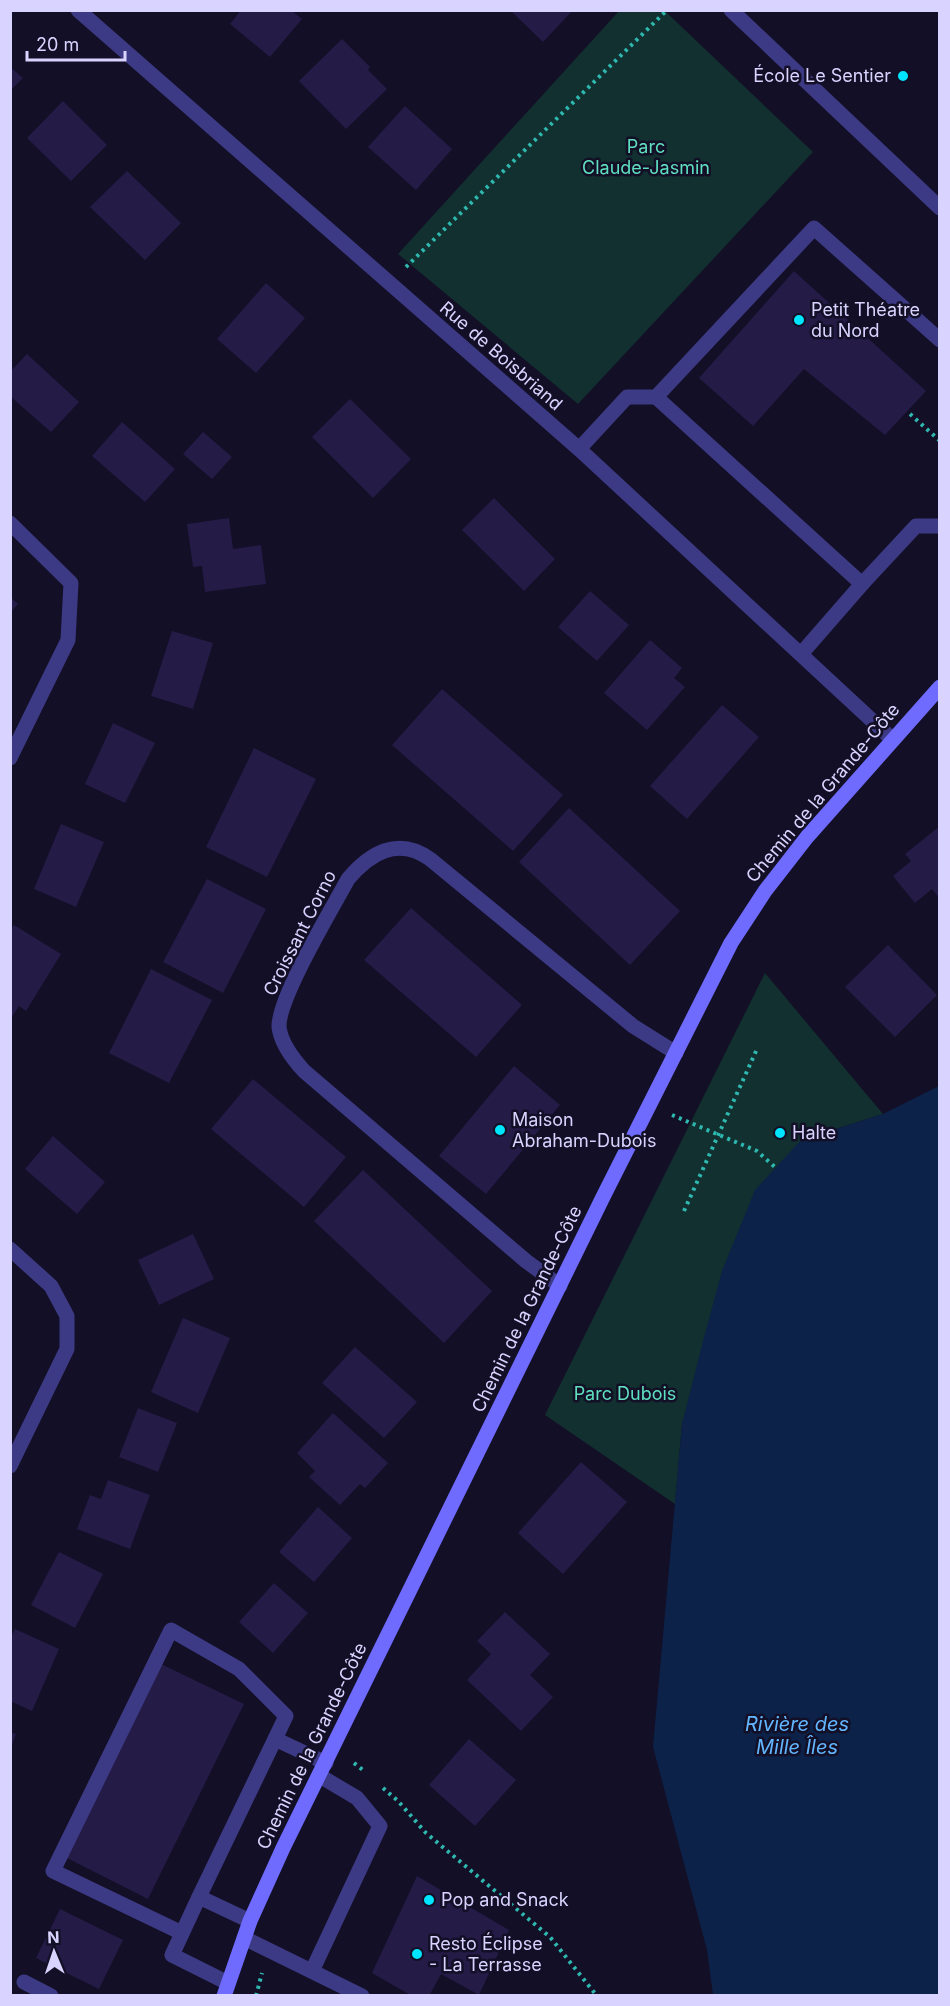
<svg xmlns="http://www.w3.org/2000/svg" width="950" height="2006" font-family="Inter,sans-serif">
  <rect width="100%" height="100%" fill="#130f26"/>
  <g fill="#12302f">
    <path d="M619,11h46l148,141 -235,252 -180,-150z"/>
    <path d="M765,973l118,141 -82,26 -119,284 -7,80 -130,-89z"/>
  </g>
  <path fill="#0c2248" d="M939,1086v909h-226l-6,-45 -54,-203 29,-323 20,-79 20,-74 33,-81 46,-50 82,-26z"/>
  <g fill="#241b47">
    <path d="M241,10h50l11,9 -32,38 -40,-33z"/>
    <path d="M510,10h63l-30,32z"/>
    <path d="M342,39l28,28 -2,3 19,19 -41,40 -47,-48z"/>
    <path d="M10,67l13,11 -13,13z"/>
    <path d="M63,101l44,44 -36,36 -44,-43z"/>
    <path d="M405,106l47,43 -36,41 -48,-43z"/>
    <path d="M127,171l54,52 -36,37 -55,-53z"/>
    <path d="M794,271l132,120 -41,44 -81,-66 -51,57 -54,-48z"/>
    <path d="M266,283l39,35 -49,55 -39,-34z"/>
    <path d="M27,354l52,48 -28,30 -41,-36v-24z"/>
    <path d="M350,399l61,60 -38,39 -61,-61z"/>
    <path d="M122,422l53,47 -30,33 -53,-46z"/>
    <path d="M203,432l29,25 -20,22 -29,-25z"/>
    <path d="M494,498l61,61 -31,32 -62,-61z"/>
    <path d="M229,518l4,31 28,-4 5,39 -61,8 -3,-26 -9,1 -6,-43z"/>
    <path d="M590,591l39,34 -32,36 -39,-34z"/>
    <path d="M10,597l8,7 -8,9z"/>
    <path d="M172,631l41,12 -20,66 -42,-13z"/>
    <path d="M650,640l32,28 -8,10 11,9 -38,43 -43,-37z"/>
    <path d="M442,689l121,106 -50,56 -121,-106z"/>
    <path d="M722,705l37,32 -72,82 -37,-33z"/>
    <path d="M113,723l42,20 -30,60 -40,-19z"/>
    <path d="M254,748l62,31 -49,98 -61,-30z"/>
    <path d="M569,808l111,103 -50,54 -111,-103z"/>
    <path d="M61,824l43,18 -28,65 -42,-18z"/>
    <path d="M940,826v73l-8,-10 -17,14 -22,-27 18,-15 -6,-7z"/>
    <path d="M207,879l59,30 -43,84 -60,-31z"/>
    <path d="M411,908l111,97 -46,52 -112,-97z"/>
    <path d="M14,925l47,29 -35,57 -7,-5 -9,14v-89z"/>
    <path d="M888,945l49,50 -42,42 -50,-50z"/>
    <path d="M151,969l61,31 -43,83 -60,-30z"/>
    <path d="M514,1066l46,39 -74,89 -47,-38z"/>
    <path d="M253,1079l93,78 -42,50 -93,-78z"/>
    <path d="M53,1136l52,46 -28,32 -52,-45z"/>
    <path d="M363,1170l129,121 -48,52 -130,-122z"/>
    <path d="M193,1234l21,45 -55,26 -21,-45z"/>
    <path d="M183,1318l47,20 -32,75 -47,-21z"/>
    <path d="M355,1347l62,55 -33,36 -62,-55z"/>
    <path d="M138,1408l39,15 -19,49 -39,-15z"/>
    <path d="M333,1413l55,50 -23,25 -5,-4 -20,21 -31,-28 6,-6 -18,-18z"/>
    <path d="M581,1462l46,40 -64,72 -45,-41z"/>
    <path d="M108,1480l42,15 -20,54 -53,-20 13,-34 11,4z"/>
    <path d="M318,1507l34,31 -38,44 -35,-30z"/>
    <path d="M59,1552l44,22 -28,54 -44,-23z"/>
    <path d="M274,1583l34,30 -35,40 -34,-31z"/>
    <path d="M505,1612l45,42 -20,21 23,22 -32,34 -54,-51 24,-26 -14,-13z"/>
    <path d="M15,1629l44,20 -27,62 -22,-10v-62z"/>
    <path d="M161,1664l83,40 -96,195 -83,-42z"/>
    <path d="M10,1732l6,2 -5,13h-1z"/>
    <path d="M469,1739l47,41 -41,46 -46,-41z"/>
    <path d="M417,1876l92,54 -30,65 -38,-21 -12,22h-17l-40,-23z"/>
    <path d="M60,1909l63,31 -24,49 -63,-31z"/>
  </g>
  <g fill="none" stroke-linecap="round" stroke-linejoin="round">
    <g stroke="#2fb8b0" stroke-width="4" stroke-dasharray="3 4.5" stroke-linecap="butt">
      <path d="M406,267l261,-257"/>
      <path d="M910,414l30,27"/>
      <path d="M672,1115l85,36 19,17"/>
      <path d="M684,1211l73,-162"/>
      <path d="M354,1763l10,8"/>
      <path d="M383,1788l15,13 28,32 124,104 47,59"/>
      <path d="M256,1996l6,-23"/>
    </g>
    <g stroke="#3d3a85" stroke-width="15">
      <path d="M656,397l206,187 -61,70"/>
      <path d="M579,449l48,-52h29l158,-169 126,112"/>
      <path d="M862,584l54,-58h24"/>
      <path d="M199,1897l-27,58 56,28"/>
      <path d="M250,1921l-51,-24 76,-158 51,24"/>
      <path d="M182,1933l-129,-62 118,-241 68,39 47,47 -11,23"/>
      <path d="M244,1938l118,58"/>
      <path d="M312,1971l68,-145 -23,-28 -37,-22"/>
      <path d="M24,1982l27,14"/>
    </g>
    <g stroke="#3d3a85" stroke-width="15">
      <path d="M78,10l501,439 313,290"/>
      <path d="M731,10l209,198"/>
      <path d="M10,523l61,60 -3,57 -58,118"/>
      <path d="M10,1249l41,37 16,30v33l-57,117"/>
      <path d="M560,1286l-34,-25 -222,-190c-11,-12 -23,-27 -25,-44 -1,-29 53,-118 69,-148 22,-26 50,-43 82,-20l203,167 43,27"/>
    </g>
    <path stroke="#6f6bff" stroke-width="15" d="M224,1996l26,-75 33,-73 320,-651 128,-254 34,-52 42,-54 133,-150"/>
  </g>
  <g fill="#00e5ff" stroke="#130f26" stroke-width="2">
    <circle cx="903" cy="76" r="6"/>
    <circle cx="799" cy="320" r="6"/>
    <circle cx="500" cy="1130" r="6"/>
    <circle cx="780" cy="1133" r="6"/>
    <circle cx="429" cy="1900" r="6"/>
    <circle cx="417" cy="1954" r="6"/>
  </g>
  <g text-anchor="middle" stroke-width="5" stroke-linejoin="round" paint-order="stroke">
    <g font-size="18" fill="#d9d4ff" stroke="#130f26" text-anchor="start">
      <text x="891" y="82" text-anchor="end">École Le Sentier</text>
      <text x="811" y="316">Petit Théatre<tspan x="811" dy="21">du Nord</tspan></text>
      <text x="512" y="1126">Maison<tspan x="512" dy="21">Abraham-Dubois</tspan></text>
      <text x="792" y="1139">Halte</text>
      <text x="441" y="1906">Pop and Snack</text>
      <text x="429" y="1950">Resto Éclipse<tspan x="429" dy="21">- La Terrasse</tspan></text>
    </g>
    <g font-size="18" fill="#5fe0c0" stroke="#130f26">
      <text x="646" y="153">Parc<tspan x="646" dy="21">Claude-Jasmin</tspan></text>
      <text x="625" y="1400">Parc Dubois</text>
    </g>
    <g font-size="18" fill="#d9d4ff" stroke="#130f26">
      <text transform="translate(501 356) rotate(41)" y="6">Rue de Boisbriand</text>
      <text transform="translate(823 793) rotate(-50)" y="6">Chemin de la Grande-Côte</text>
      <text transform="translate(300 933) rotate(-63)" y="6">Croissant Corno</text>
      <text transform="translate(527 1309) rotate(-64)" y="6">Chemin de la Grande-Côte</text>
      <text transform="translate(312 1746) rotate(-64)" y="6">Chemin de la Grande-Côte</text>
    </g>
    <g font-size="20" font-style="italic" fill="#62b6ff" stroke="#130f26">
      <text x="797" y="1731">Rivière des<tspan x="797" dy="23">Mille Îles</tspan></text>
    </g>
  </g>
  <rect width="950" height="2006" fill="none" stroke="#d9d4ff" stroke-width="24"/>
  <g transform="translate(54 1952) rotate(358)" stroke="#130f26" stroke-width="4.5" paint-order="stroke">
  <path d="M0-4.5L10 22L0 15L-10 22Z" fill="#d9d4ff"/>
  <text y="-9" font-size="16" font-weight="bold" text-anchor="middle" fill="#d9d4ff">N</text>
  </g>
  <path d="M27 51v9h98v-9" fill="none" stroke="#d9d4ff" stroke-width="3"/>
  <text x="36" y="51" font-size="18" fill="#d9d4ff" stroke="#130f26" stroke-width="4.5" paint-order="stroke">20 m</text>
</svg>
